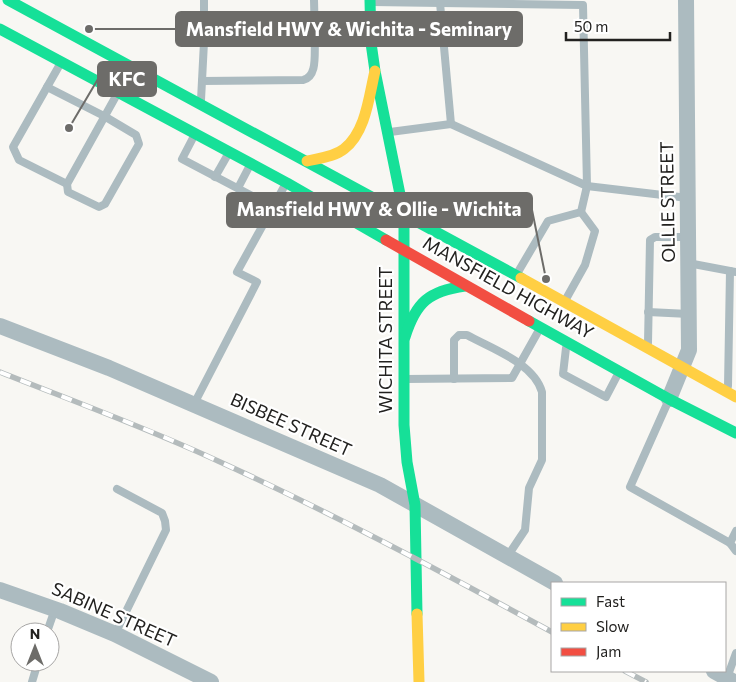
<svg xmlns="http://www.w3.org/2000/svg" width="736" height="682" font-family="Commissioner,sans-serif">
  <rect width="100%" height="100%" fill="#f8f7f3"/>
  <g fill="none" stroke-linecap="round" stroke-linejoin="round">
    <g stroke="#acbbc0" stroke-width="8">
      <path d="M204,0v42"/>
      <path d="M372,2l211,3 4,181 -136,-62 -61,8"/>
      <path d="M440,3l11,121"/>
      <path d="M59,66l-46,81 6,13 48,24"/>
      <path d="M202,81l101,-1c15,-3 11,-27 12,-40l54,3"/>
      <path d="M47,87l57,29 32,19 3,9 -34,60 -6,3 -31,-15 -1,-8 49,-88"/>
      <path d="M201,100l3,-58 111,-2 -1,-40"/>
      <path d="M194,136l-12,23 91,48"/>
      <path d="M215,177l12,-21"/>
      <path d="M238,188l11,-21"/>
      <path d="M688,263l48,9"/>
      <path d="M518,272l30,-51 33,-9 6,-26 101,12"/>
      <path d="M566,299l19,-34 10,-34 -14,-19"/>
      <path d="M648,312l41,2"/>
      <path d="M648,343l2,-103 5,-3h33"/>
      <path d="M566,348l-3,26 43,23 12,-23"/>
      <path d="M406,379l106,-1 27,-48"/>
      <path d="M454,379v-39l5,-5h8c25,14 67,28 75,57v68l-13,28 -4,42 -18,27"/>
      <path d="M728,386l2,-115"/>
      <path d="M194,404l63,-122 -20,-10 48,-87"/>
      <path d="M667,404l-37,83 100,56"/>
      <path d="M736,531l-6,12 6,8"/>
      <path d="M47,632l8,-23"/>
      <path d="M115,634l51,-104 -1,-9 -3,-8 -45,-24"/>
      <path d="M727,678l9,-25"/>
      <path d="M32,682l6,-20"/>
    </g>
    <g stroke="#acbbc0" stroke-width="16">
      <path d="M0,326l109,42 271,117 175,98"/>
      <path d="M669,399l20,-49 -3,-350"/>
      <path d="M0,590l60,21 55,23 96,48"/>
      <path d="M714,671l20,11"/>
    </g>
    <g stroke="#16e098" stroke-width="11">
      <path d="M8,0l513,278"/>
      <path d="M370,0l1,43 4,28 29,143v211l3,37 8,43 2,109"/>
      <path d="M0,29l287,154 99,57"/>
      <path d="M529,321l140,78 67,34"/>
      <path d="M405,337c11,-35 24,-46 60,-51"/>
    </g>
    <g stroke="#ffcf43" stroke-width="11">
      <path d="M307,161c12,-3 27,-4 37,-12 22,-17 25,-53 31,-78"/>
      <path d="M521,278l215,119"/>
      <path d="M417,614l2,68"/>
    </g>
    <path stroke="#f24e42" stroke-width="11" d="M386,240l143,81"/>
    <defs>
      <g id="rail">
        <path d="M0,372c73,29 147,56 218,89 114,52 224,111 334,171"/>
        <path d="M625,671l21,11"/>
      </g>
    </defs>
    <use href="#rail" stroke="#b4bbbc" stroke-width="5.5"/>
    <use href="#rail" stroke="#fff" stroke-width="4" stroke-dasharray="11" stroke-linecap="butt"/>
  </g>
  <g text-anchor="middle" stroke-width="4.5" stroke-linejoin="round" paint-order="stroke">
    <g font-size="18" fill="#22211f" stroke="#fff">
      <text transform="translate(668 202) rotate(-91)" y="6">OLLIE STREET</text>
      <text transform="translate(508 288) rotate(29)" y="6">MANSFIELD HIGHWAY</text>
      <text transform="translate(386 340) rotate(-90)" y="6">WICHITA STREET</text>
      <text transform="translate(291 425) rotate(24)" y="6">BISBEE STREET</text>
      <text transform="translate(114 615) rotate(24)" y="6">SABINE STREET</text>
    </g>
  </g>
  <path fill="none" stroke="#6d6c69" stroke-width="2" d="M89 29L176 29M69 128L98 79M546 279L532 210"/>
  <g fill="#6d6c69" stroke="#fff" stroke-width="2">
    <circle cx="89" cy="29" r="5"/>
    <circle cx="69" cy="128" r="5"/>
    <circle cx="546" cy="279" r="5"/>
  </g>
  <g fill="#6d6c69" stroke="#6d6c69" stroke-width="2">
    <rect x="176" y="12" width="346" height="34" rx="5"/>
    <rect x="98" y="62" width="58" height="34" rx="5"/>
    <rect x="227" y="193" width="305" height="34" rx="5"/>
  </g>
  <g font-size="19" text-anchor="middle" font-weight="bold" fill="#fff">
    <text x="349" y="36">Mansfield HWY &amp; Wichita - Seminary</text>
    <text x="127" y="86">KFC</text>
    <text x="379" y="216">Mansfield HWY &amp; Ollie - Wichita</text>
  </g>
  <rect x="551" y="582" width="175" height="90" fill="#ffffff" stroke="#a7a6a5"/>
  <rect x="561" y="598" width="25" height="8" fill="#16e098" stroke="#a7a6a5"/>
  <text x="596" y="607" font-size="15" fill="#22211f">Fast</text>
  <rect x="561" y="623" width="25" height="8" fill="#ffcf43" stroke="#a7a6a5"/>
  <text x="596" y="632" font-size="15" fill="#22211f">Slow</text>
  <rect x="561" y="648" width="25" height="8" fill="#f24e42" stroke="#a7a6a5"/>
  <text x="596" y="657" font-size="15" fill="#22211f">Jam</text>
  <g transform="translate(35 647)"><circle r="24" fill="#ffffff" stroke="#a7a6a5"/>
  <path d="M0-4L9 19L0 12L-9 19Z" fill="#6d6c69"/>
  <text y="-8" font-size="14" font-weight="bold" text-anchor="middle" fill="#22211f">N</text>
  </g>
  <path d="M566 32v8h104v-8" fill="none" stroke="#22211f" stroke-width="2.5"/>
  <text x="574" y="32" font-size="15" fill="#22211f" stroke="#ffffff" stroke-width="4" paint-order="stroke">50 m</text>
</svg>
